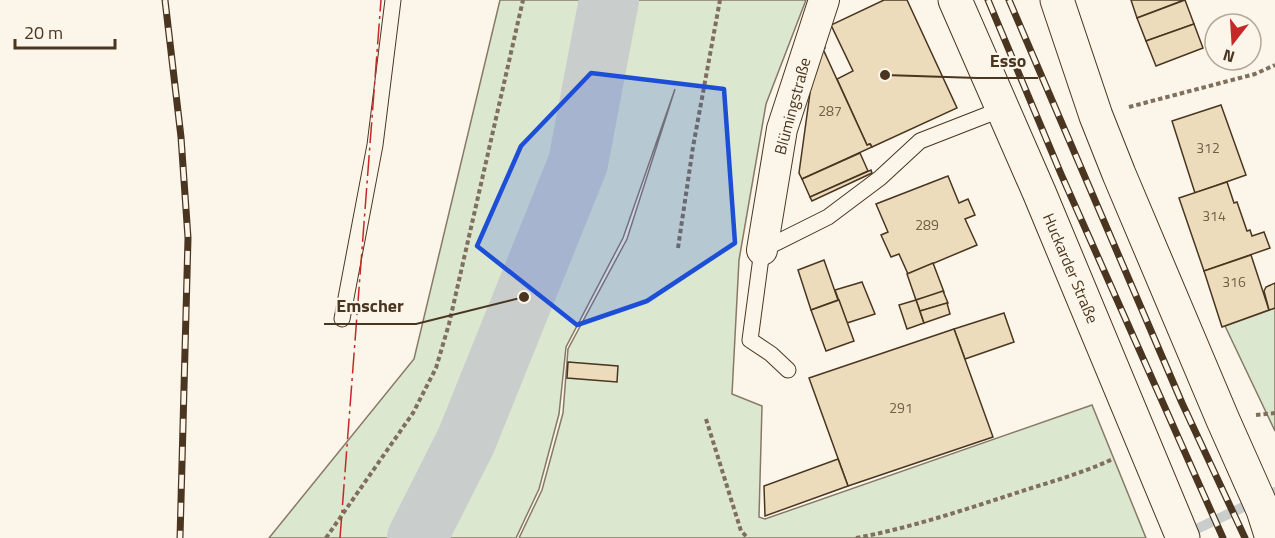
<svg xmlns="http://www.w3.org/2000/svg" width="1275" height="538" font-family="'Titillium Web',sans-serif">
  <rect width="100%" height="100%" fill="#fbf6e9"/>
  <g fill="#dce7d0" stroke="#887966" stroke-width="1.5">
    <path d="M500,0h306l-40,104 -27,156 -7,134 30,12 -3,111 6,2 327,-114 54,133h-627l23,-48 21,-77 5,-64 59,-110 48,-150 -52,149 -57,109 -7,67 -20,75 -23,49h-247l145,-179z"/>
    <path d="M1275,308v123l-50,-105z"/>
  </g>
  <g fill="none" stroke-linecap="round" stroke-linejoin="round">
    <path stroke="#c9cecd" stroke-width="10" d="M1186,534l89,-42"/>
    <path stroke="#c9cecd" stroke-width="60" d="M417,538l49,-97 112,-278 31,-163"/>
  </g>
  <g fill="#ecdcbc" stroke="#4a3520" stroke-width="1.5">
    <path d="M884,0h23l50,108 -85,39 -2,-3 -3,1 -30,-66 16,-8 -22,-46z"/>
    <path d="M1131,0h53l-47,18z"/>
    <path d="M1185,0l9,24 -48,17 -9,-23z"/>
    <path d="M1194,24l9,24 -47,18 -10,-25z"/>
    <path d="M824,44l1,4 -2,1 44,96 3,-1 2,3 -70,32 -3,-6 15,-109z"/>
    <path d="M1221,105l25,70 -51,18 -23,-72z"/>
    <path d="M860,153l8,18 -58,26 -8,-18z"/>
    <path d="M871,170l1,3 -60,28 -2,-4z"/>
    <path d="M948,176l11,27 9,-4 7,16 -10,4 12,26 -69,29 -9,-20 -8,3 -10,-22 7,-3 -12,-28z"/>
    <path d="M1227,182l7,21 3,-1 10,29 3,-1 2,6 12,-4 6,16 -66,23 -25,-73z"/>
    <path d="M1251,255l18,55 -47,17 -18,-56z"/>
    <path d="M824,260l14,40 -27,10 -13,-40z"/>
    <path d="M933,263l11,29 -28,8 -9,-26z"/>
    <path d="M862,282l13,32 -28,9 -12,-33z"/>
    <path d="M1275,283v25l-6,2 -5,-19 2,-4z"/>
    <path d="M943,291l5,12 -28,8 -4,-11z"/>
    <path d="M839,300l15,41 -28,10 -15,-41z"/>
    <path d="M916,300l8,23 -17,6 -8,-24z"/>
    <path d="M947,303l3,11 -26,9 -4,-12z"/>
    <path d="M1004,313l10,29 -49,17 -11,-30z"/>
    <path d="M954,329l39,108 -145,49 -39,-108z"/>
    <path d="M568,362l50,4 -1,16 -50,-4z"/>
    <path d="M838,459l10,27 -83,30 -1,-30z"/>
  </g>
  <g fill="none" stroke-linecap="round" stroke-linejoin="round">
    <defs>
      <g id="lane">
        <path d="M342,319l33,-174 18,-145"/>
        <path d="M788,370l-17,-16 -21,-14 12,-90 66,-33 52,-39 40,-37 82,-32"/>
      </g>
      <path id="street" d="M762,250l20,-121 42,-129"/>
      <g id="primary">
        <path d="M955,0l84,192 144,346"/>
        <path d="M1057,0l39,116 23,58 104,246 40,90 9,28"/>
      </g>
    </defs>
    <use href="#lane" stroke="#4a3520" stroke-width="17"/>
    <use href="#street" stroke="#4a3520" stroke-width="32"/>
    <use href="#primary" stroke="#4a3520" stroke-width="35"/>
    <g stroke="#7f6f5c" stroke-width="4" stroke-dasharray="4.5 3" stroke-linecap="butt">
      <path d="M1129,107l126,-33 20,-9"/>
      <path d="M678,248l15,-101 27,-147"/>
      <path d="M1256,415l19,-2"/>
      <path d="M706,419l35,112 7,7"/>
      <path d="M326,538l87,-125 23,-45 13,-44 74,-324"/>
      <path d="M856,538c53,-10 105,-27 157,-44 33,-11 68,-20 100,-35"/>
    </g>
    <use href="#lane" stroke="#fbf6e9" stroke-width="15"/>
    <use href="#street" stroke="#fbf6e9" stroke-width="30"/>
    <use href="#primary" stroke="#fbf6e9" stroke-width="33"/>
    <defs>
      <g id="rail">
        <path d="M165,0l16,137 7,101 -8,300"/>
        <path d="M988,0l73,174 162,364"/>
        <path d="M1009,0l173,403 63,135"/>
      </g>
    </defs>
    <use href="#rail" stroke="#4a3520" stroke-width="7"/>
    <use href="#rail" stroke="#fbf6e9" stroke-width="4.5" stroke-dasharray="14" stroke-linecap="butt"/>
    <path stroke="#c62828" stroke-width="1.5" stroke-dasharray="21 4.5 3 4.5" stroke-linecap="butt" d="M340,538l41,-538"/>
  </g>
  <path fill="#1d4ed8" fill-opacity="0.2" stroke="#1d4ed8" stroke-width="4.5" stroke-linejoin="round" d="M591,73l133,16 11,154 -88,58 -70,24 -100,-79 44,-100z"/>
  <g text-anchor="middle" stroke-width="4.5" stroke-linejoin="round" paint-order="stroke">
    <g font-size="14" fill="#725f47">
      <text x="830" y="116">287</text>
      <text x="1208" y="153">312</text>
      <text x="1214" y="221">314</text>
      <text x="927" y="230">289</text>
      <text x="1234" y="287">316</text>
      <text x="901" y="413">291</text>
    </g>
    <g font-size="16" fill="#4a3520" stroke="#fbf6e9">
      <text transform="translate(792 106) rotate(-75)" y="6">Blümingstraße</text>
      <text transform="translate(1071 268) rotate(67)" y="6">Huckarder Straße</text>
    </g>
  </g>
  <path fill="none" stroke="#4a3520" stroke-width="2" d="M885 75L977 78H1038M524 297L416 324H324"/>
  <g fill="#4a3520" stroke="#fbf6e9" stroke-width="2">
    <circle cx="885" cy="75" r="6"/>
    <circle cx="524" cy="297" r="6"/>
  </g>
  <g font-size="18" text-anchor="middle" font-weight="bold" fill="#4a3520" stroke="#fbf6e9" stroke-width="4.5" stroke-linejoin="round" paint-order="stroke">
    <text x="1008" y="67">Esso</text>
    <text x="370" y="312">Emscher</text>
  </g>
  <g transform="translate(1233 42) rotate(197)"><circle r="28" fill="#fbf6e9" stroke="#b4a999" stroke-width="1.5"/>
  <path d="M0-4.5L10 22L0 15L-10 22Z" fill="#c62828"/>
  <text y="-9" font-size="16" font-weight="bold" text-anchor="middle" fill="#4a3520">N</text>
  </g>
  <path d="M15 39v9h100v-9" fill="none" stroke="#4a3520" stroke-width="3"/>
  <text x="24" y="39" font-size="18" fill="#4a3520" stroke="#fbf6e9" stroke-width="4.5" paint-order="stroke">20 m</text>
</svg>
